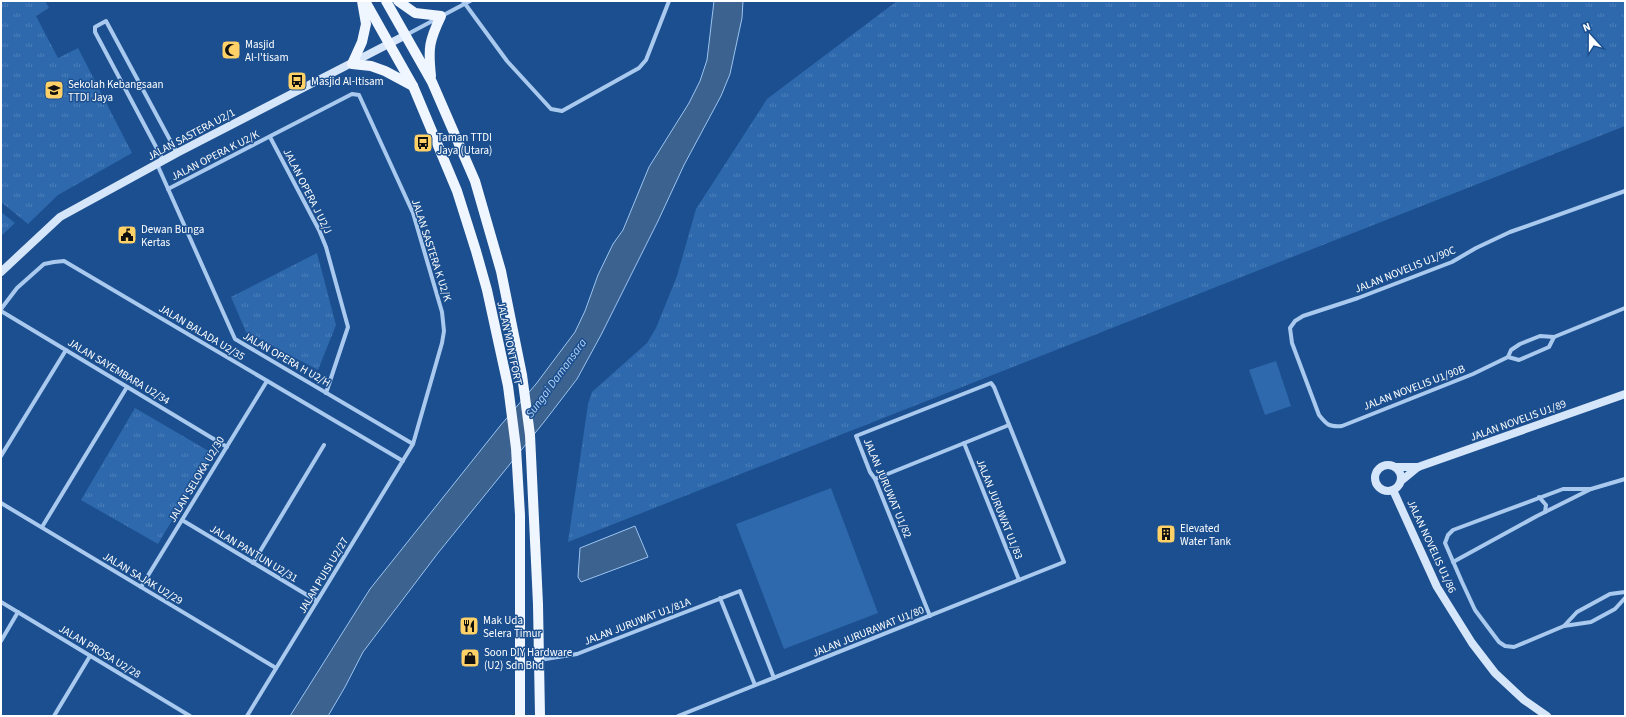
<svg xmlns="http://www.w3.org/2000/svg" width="1626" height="717" font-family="'Source Sans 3',sans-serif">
  <defs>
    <pattern id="grass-tufts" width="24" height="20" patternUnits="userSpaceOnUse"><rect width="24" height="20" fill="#2e69ad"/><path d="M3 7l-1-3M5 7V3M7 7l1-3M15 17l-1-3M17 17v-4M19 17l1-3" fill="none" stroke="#4d80b9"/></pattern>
  </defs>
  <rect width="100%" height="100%" fill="#1b4f8f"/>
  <g fill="url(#grass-tufts)">
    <path d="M1,1h44l4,7 -13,8 22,42 20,-10 54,105 -74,42 -30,29 -27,-22z"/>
    <path d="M897,1h728v125l-1057,416 20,-138 4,-12 55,-49 9,-15 21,-52 19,-67 71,-110z"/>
    <path d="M1,212l14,11 -14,13z"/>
    <path d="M317,253l19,72 -18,45 -72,-38 -15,-35z"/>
    <path d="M135,408l77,45 -54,91 -77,-44z"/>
  </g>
  <g fill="#2e69ad">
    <path d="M1276,361l15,45 -26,9 -16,-45z"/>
    <path d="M831,488l47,125 -94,36 -48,-125z"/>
  </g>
  <g fill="#3c6290" stroke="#9cc4f0">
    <path d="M714,1h29l-1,17 -12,56 -9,22 -37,69 -26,56 -57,114 -24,44 -33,43 -106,131 -75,99 -18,35 -17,29h-38l80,-127 130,-163 36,-42 39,-52 10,-21 13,-36 15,-31 10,-14 26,-63 40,-64 11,-22 7,-21z"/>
    <path d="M635,526l13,31 -67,25 -3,-5 2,-29z"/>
  </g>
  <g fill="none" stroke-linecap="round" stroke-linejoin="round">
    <g stroke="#a9c9ee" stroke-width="4">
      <path d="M463,1l44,60 44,48 11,2 77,-43 7,-8 23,-59"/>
      <path d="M406,35l64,-34"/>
      <path d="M270,137l49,93 7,17 22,80 -22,66"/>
      <path d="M163,160l-68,-128v-5l11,-6 71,132"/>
      <path d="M157,164l78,175 178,105"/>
      <path d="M168,189l184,-95 7,1 54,118 29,99 2,19 -2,12 -29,101 -166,272"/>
      <path d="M1,309l16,-21 27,-24 10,-2 10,-1 339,200"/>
      <path d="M1,311l226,136"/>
      <path d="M1554,337l-5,10 -30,13 -11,-3 -35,17 -131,52c-13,1 -15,-1 -23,-11l-27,-72 -2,-15 5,-7 8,-5 55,-18 94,-36 24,-14 34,-16 115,-41"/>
      <path d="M1508,357l3,-7 9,-6 20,-8 14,1 71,-29"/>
      <path d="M964,443l55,137"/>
      <path d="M1,456l65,-106"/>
      <path d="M875,479l134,-54"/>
      <path d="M1591,489h-28l-110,41 -5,5 -3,8 17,39 13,28 24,32 6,4 9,1 50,-21 27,-4 24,-13 10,-11"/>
      <path d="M1539,497l7,8 -1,7"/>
      <path d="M1,503l275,165"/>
      <path d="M182,520l135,81"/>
      <path d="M42,527l85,-140"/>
      <path d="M1453,562l84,-46 54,-27 34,-10"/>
      <path d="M253,563l71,-118"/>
      <path d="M141,587l126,-206"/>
      <path d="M720,598l35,87"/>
      <path d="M1,602l189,114"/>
      <path d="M1564,626l13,-14 33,-18 15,-2"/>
      <path d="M1,641l17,-29"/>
      <path d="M539,660l38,-6 163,-63 34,87"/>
      <path d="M54,716l36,-60"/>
      <path d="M678,716l386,-154 -70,-175 -3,-4 -135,53 14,36 5,7 55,137"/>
    </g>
    <g stroke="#d6e6fa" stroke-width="8">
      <path d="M1,272l59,-55 117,-64 229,-118"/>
      <circle cx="1388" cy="478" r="13"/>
      <path d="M1396,467h22"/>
      <path d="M1401,481l17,-14 207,-73"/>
      <path d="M1393,490l44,97 35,56 23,30 29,27 23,16"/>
    </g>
    <g stroke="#f0f6ff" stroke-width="10">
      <path d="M362,1l4,23 -4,18 -10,22 19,2 14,5 28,15"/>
      <path d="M365,1l48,85 44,105 19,60 11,39 21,96 8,62 4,67v201"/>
      <path d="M386,1l46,81 43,99 26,90 21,104 8,60 8,169 2,112"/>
      <path d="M398,1l17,12 26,3c-12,25 -13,32 -10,60"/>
    </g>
  </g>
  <defs>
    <symbol id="mosque-square" viewBox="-11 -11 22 22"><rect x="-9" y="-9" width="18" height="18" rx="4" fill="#ffd166" stroke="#1b4f8f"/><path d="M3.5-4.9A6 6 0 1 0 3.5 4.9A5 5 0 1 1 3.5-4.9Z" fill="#111"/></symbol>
    <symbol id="bus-square" viewBox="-11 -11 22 22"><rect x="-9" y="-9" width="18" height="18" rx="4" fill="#ffd166" stroke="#1b4f8f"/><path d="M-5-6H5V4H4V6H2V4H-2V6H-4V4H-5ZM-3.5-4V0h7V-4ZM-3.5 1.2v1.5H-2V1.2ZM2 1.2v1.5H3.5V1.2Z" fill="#111"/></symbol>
    <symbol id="school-square" viewBox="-11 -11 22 22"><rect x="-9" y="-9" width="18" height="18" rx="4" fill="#ffd166" stroke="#1b4f8f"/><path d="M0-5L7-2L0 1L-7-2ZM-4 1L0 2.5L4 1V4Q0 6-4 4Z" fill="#111"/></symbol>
    <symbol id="civic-square" viewBox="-11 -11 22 22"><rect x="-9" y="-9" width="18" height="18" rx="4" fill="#ffd166" stroke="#1b4f8f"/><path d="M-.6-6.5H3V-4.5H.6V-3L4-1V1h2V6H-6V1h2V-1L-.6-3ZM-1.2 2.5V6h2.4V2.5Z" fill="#111"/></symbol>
    <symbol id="building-square" viewBox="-11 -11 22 22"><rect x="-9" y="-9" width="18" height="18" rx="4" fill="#ffd166" stroke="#1b4f8f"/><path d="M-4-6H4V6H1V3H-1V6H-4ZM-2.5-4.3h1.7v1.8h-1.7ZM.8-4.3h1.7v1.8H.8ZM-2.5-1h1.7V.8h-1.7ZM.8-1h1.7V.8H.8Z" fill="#111"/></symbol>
    <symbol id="restaurant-square" viewBox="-11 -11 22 22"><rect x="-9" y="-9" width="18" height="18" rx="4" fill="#ffd166" stroke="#1b4f8f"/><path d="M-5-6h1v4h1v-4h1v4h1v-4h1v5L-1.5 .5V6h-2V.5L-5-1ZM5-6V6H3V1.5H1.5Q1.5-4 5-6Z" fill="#111"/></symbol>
    <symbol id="shop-square" viewBox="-11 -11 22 22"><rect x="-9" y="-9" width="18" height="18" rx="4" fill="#ffd166" stroke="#1b4f8f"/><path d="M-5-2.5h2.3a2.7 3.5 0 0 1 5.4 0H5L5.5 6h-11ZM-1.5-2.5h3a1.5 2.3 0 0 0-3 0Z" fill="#111"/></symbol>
  </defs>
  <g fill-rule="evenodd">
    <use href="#mosque-square" x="220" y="39" width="22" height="22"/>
    <use href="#bus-square" x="286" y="70" width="22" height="22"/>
    <use href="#school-square" x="43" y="79" width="22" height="22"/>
    <use href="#bus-square" x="412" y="132" width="22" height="22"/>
    <use href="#civic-square" x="116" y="224" width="22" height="22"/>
    <use href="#building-square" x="1155" y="523" width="22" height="22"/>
    <use href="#restaurant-square" x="458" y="615" width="22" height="22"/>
    <use href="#shop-square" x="459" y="647" width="22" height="22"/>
  </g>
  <g text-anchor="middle" stroke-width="3" stroke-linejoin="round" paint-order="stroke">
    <g font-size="11" fill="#fff" stroke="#1b4f8f" text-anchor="start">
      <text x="245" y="48">Masjid<tspan x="245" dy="13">Al-I'tisam</tspan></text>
      <text x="311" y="85">Masjid Al-Itisam</text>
      <text x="68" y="88">Sekolah Kebangsaan<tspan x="68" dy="13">TTDI Jaya</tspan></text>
      <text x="437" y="141">Taman TTDI<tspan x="437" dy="13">Jaya (Utara)</tspan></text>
      <text x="141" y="233">Dewan Bunga<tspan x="141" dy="13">Kertas</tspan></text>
      <text x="1180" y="532">Elevated<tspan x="1180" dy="13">Water Tank</tspan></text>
      <text x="483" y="624">Mak Uda<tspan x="483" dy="13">Selera Timur</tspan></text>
      <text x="484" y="656">Soon DIY Hardware<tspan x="484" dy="13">(U2) Sdn Bhd</tspan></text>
    </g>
    <g font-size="11" fill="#fff" stroke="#1b4f8f">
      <text transform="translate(191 134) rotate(-28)" y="4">JALAN SASTERA U2/1</text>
      <text transform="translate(215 155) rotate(-27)" y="4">JALAN OPERA K U2/K</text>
      <text transform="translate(308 191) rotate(63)" y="4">JALAN OPERA J U2/J</text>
      <text transform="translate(432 250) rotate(72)" y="4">JALAN SASTERA K U2/K</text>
      <text transform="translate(1405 269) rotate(-22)" y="4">JALAN NOVELIS U1/90C</text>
      <text transform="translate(202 332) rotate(31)" y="4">JALAN BALADA U2/35</text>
      <text transform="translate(510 343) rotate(78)" y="4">JALAN MONTFORT</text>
      <text transform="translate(287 359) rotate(30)" y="4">JALAN OPERA H U2/H</text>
      <text transform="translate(119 371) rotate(31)" y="4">JALAN SAYEMBARA U2/34</text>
      <text transform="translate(1414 387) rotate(-21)" y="4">JALAN NOVELIS U1/90B</text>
      <text transform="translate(1518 420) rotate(-20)" y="4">JALAN NOVELIS U1/89</text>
      <text transform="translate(196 479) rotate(-59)" y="4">JALAN SELOKA U2/30</text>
      <text transform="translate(888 488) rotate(67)" y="4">JALAN JURUWAT U1/82</text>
      <text transform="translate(1000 509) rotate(68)" y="4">JALAN JURUWAT U1/83</text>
      <text transform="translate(1432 546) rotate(65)" y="4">JALAN NOVELIS U1/86</text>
      <text transform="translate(254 553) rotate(31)" y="4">JALAN PANTUN U2/31</text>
      <text transform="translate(323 575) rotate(-59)" y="4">JALAN PUISI U2/27</text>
      <text transform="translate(143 578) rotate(31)" y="4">JALAN SAJAK U2/29</text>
      <text transform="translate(637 621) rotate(-21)" y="4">JALAN JURUWAT U1/81A</text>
      <text transform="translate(868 631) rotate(-22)" y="4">JALAN JURURAWAT U1/80</text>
      <text transform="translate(100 651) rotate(31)" y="4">JALAN PROSA U2/28</text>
    </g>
    <g font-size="12" font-style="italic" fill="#b5d3f5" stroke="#1b4f8f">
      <text transform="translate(556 378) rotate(-54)" y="4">Sungai Damansara</text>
    </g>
  </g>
  <rect width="1626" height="717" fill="none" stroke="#ffffff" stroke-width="4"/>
  <g transform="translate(1590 36) rotate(339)" stroke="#1b4f8f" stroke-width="3" paint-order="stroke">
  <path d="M0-3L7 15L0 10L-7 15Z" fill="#ffffff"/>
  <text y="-6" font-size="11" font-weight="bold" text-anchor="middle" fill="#ffffff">N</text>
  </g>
</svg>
